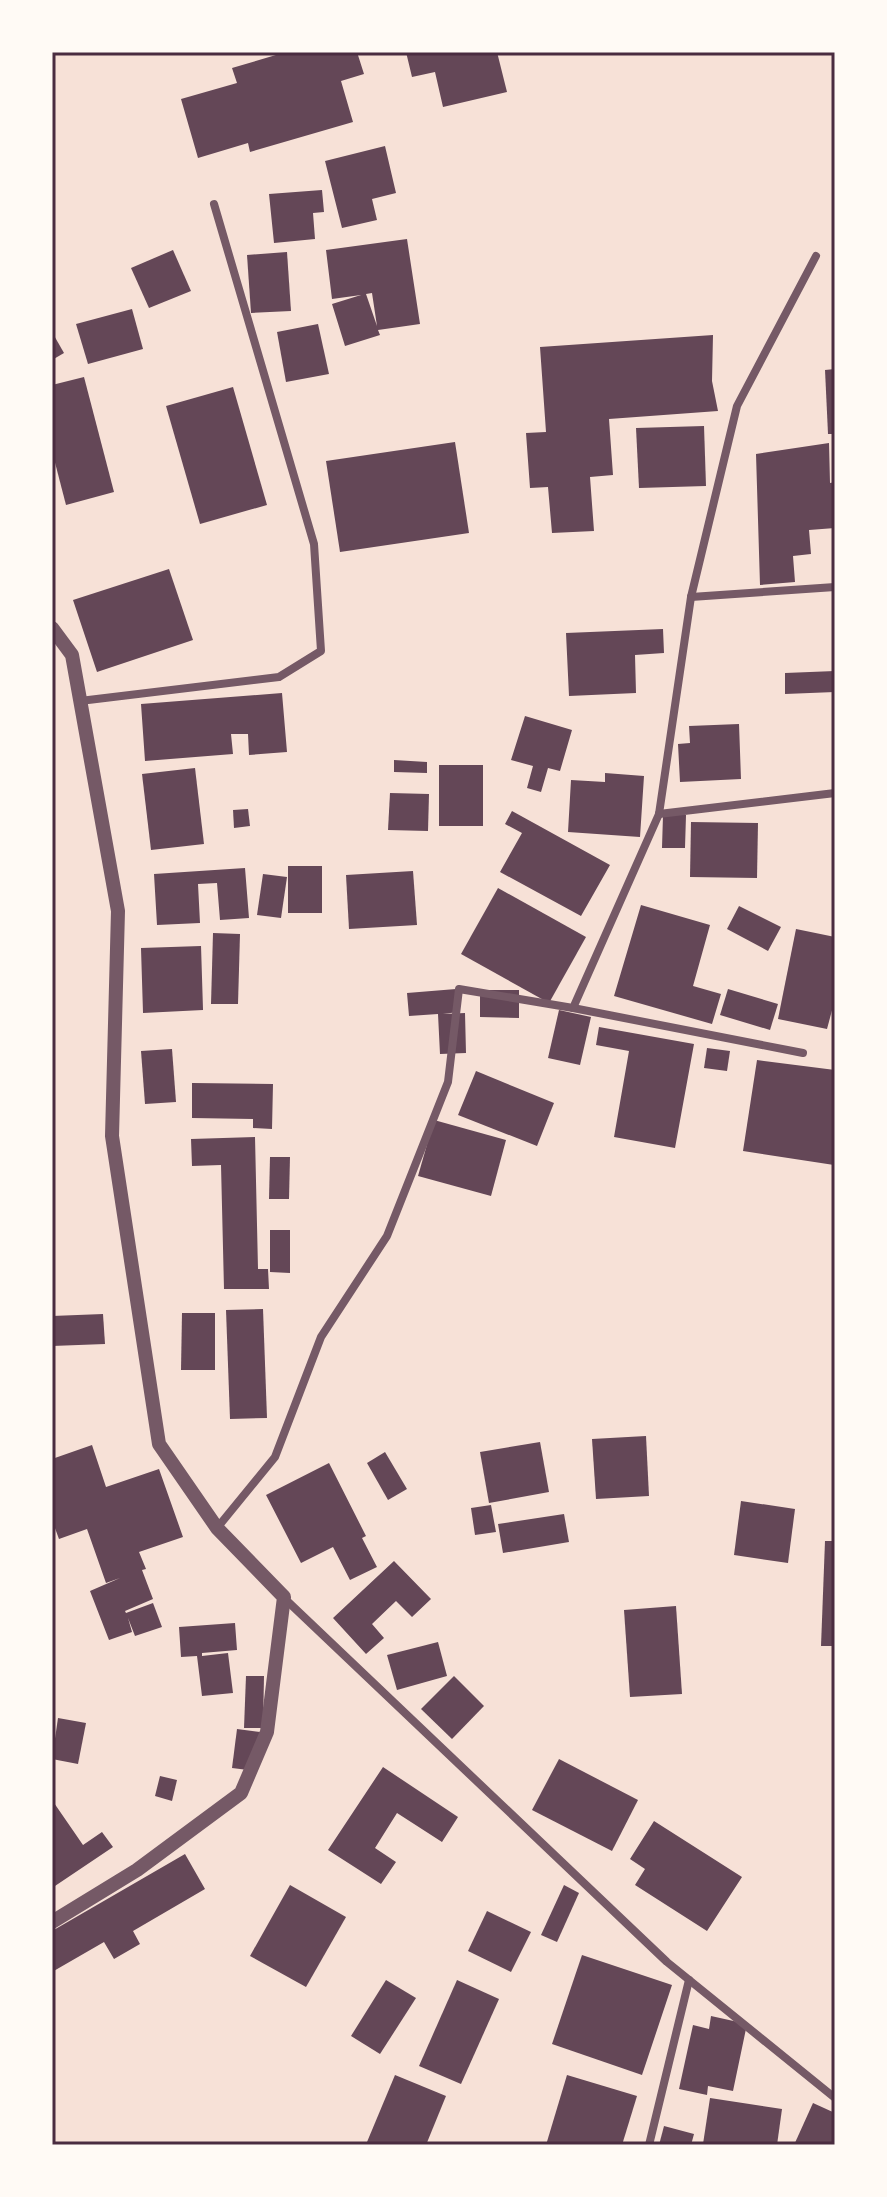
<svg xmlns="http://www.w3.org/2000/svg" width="887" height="2197" font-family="'Varela Round',sans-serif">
  <rect width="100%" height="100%" fill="#f7e1d7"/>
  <g fill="#644757" fill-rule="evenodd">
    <path d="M286,52h71l7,22 -23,7 12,41 -103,30 -2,-9 -50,15 -17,-59 56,-16 -5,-15z"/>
    <path d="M406,52h91l10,40 -64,15 -8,-35 -23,5z"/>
    <path d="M385,146l11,47 -24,6 5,21 -35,8 -17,-67z"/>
    <path d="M322,190l2,22 -11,1 2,26 -41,4 -5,-49z"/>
    <path d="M407,239l13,85 -42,6 2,5 -35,11 -13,-42 29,-9 -29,4 -6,-49zM372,293l5,33 -11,-32z"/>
    <path d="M173,250l18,41 -42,17 -18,-40z"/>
    <path d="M287,252l4,59 -40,2 -4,-58z"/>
    <path d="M132,309l11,40 -55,15 -12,-40z"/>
    <path d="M318,324l11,50 -43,8 -9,-50z"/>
    <path d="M52,332l12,21 -12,7z"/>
    <path d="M713,335l-1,46 6,30 -109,8 4,56 -23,2 4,54 -42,2 -4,-46 -18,1 -4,-55 20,-1 -6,-85z"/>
    <path d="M835,369v65h-7l-3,-64z"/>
    <path d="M84,377l30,115 -48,13 -14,-54v-66z"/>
    <path d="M233,387l34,118 -67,19 -34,-118z"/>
    <path d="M704,426l2,60 -67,2 -3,-60z"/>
    <path d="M455,442l14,91 -129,19 -14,-91z"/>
    <path d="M829,443l1,40 5,-1v46l-26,2 2,24 -18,2 2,26 -35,3 -4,-131z"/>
    <path d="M169,569l24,71 -96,32 -24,-72z"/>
    <path d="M663,629l1,24 -29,2 1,38 -67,3 -3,-63z"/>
    <path d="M835,671v21l-50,2v-21z"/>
    <path d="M282,693l5,59 -38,3 -1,-21h-17l2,20 -88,7 -4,-57z"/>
    <path d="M525,716l47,14 -12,41 -12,-3 -7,24 -14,-4 6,-22 -22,-6z"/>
    <path d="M739,724l2,55 -61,3 -2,-38 12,-1 -1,-17z"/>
    <path d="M394,760l33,2v11l-33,-1z"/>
    <rect x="439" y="765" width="44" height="61"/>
    <path d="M195,768l9,76 -53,6 -9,-76z"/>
    <path d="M605,773l39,3 -4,61 -72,-5 3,-52 34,2z"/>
    <path d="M390,793l39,1 -1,37 -40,-1z"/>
    <path d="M248,809l2,17 -16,2 -1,-18z"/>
    <path d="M512,811l98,54 -29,51 -81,-44 22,-39 -17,-9z"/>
    <path d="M663,815h23l-1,33h-23z"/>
    <path d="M691,822l67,1 -1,55 -67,-1z"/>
    <rect x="288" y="866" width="34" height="47"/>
    <path d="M245,868l4,50 -29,2 -3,-37 -19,1 2,39 -43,2 -3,-51z"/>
    <path d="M413,871l4,54 -68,4 -3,-54z"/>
    <path d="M263,874l24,3 -6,41 -24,-3z"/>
    <path d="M498,888l88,49 -37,66 -88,-49z"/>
    <path d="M641,905l69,20 -17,61 28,8 -9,30 -98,-28z"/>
    <path d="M739,906l42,21 -13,24 -41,-22z"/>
    <path d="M796,929l39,8v62l-8,30 -49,-10z"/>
    <path d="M213,933l27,1 -2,70h-27z"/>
    <path d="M201,946l2,64 -60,3 -2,-65z"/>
    <path d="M456,989l2,23 -15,2 22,-1 1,40 -26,1 -2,-40 -29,2 -2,-23z"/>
    <path d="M728,989l50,15 -8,26 -50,-15z"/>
    <path d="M480,990h39v28l-39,-1z"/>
    <path d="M559,1010l32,7 -11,48 -32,-7z"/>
    <path d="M599,1027l95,17 -19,104 -61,-11 15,-86 -33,-6z"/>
    <path d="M707,1048l23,3 -3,20 -23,-3z"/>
    <path d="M172,1049l4,53 -31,2 -4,-53z"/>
    <path d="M757,1060l78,10 -1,95 -91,-14z"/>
    <path d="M476,1071l78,32 -17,43 -79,-31z"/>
    <path d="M192,1083l81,1 -1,45 -19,-1v-9l-61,-1z"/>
    <path d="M434,1120l72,20 -15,56 -73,-20z"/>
    <path d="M255,1137l3,132h10l1,20h-45l-3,-124 -29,1 -1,-27z"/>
    <path d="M270,1157h20l-1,42h-20z"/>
    <path d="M270,1230h20v43l-20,-1z"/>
    <path d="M263,1309l4,109 -37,1 -4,-109z"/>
    <path d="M182,1313h33v57h-34z"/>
    <path d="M103,1314l2,30 -53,2v-30z"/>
    <path d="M646,1436l3,60 -53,3 -4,-60z"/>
    <path d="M540,1442l9,50 -60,11 -9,-51z"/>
    <path d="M92,1445l14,42 53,-18 24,68 -44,15 7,17 -4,1 11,29 -28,12 1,2 27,-10 9,24 -27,9 -7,-18 4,14 -23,8 -19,-49 30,-13 -14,5 -19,-54 -28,10 -7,-19v-61z"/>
    <path d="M385,1452l22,37 -19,11 -21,-37z"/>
    <path d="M329,1463l37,73 -4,2 15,29 -27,13 -17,-33 -32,16 -35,-68z"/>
    <path d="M741,1501l54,8 -7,54 -54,-8z"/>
    <path d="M491,1505l5,27 -21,3 -4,-27z"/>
    <path d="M564,1514l5,28 -66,11 -5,-29z"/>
    <path d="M825,1541h10v105h-14z"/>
    <path d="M394,1561l37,38 -19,18 -16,-16 -24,23 12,14 -18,16 -33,-36z"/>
    <path d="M676,1606l6,88 -52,3 -6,-87z"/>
    <path d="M235,1623l2,27 -35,3v3l26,-3 5,40 -31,3 -5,-40 -16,1 -2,-30z"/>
    <path d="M438,1642l9,34 -50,14 -10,-35z"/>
    <path d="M246,1676h18l-1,52h-19z"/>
    <path d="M454,1676l30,30 -32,33 -31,-30z"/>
    <path d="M58,1718l28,5 -8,41 -26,-5z"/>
    <path d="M237,1729l23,3 -4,39 -24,-3z"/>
    <path d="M559,1759l79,41 -26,51 -80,-41z"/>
    <path d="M383,1767l75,50 -16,25 -45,-29 -22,35 21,14 -15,22 -53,-34z"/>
    <path d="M160,1776l17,4 -5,21 -17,-5z"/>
    <path d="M52,1800l31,45 19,-13 11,15 -61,41z"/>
    <path d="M654,1821l88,56 -35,54 -72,-46 10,-16 -15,-10z"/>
    <path d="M185,1854l20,35 -72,42 7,13 -26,15 -10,-17 -52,30v-41z"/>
    <path d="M290,1885l56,32 -40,70 -56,-31z"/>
    <path d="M564,1885l15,8 -22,49 -16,-7z"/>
    <path d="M487,1911l44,21 -20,40 -43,-21z"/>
    <path d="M582,1955l90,30 -30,90 -90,-31z"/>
    <path d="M386,1980l30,18 -36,56 -29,-18z"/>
    <path d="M457,1980l42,19 -38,85 -42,-18z"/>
    <path d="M711,2016l36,8 -14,67 -25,-5 -1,9 -28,-6 14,-64 16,4z"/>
    <path d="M395,2075l51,21 -20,49h-51l-8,-3z"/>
    <path d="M567,2075l70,21 -15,49h-76z"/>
    <path d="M710,2098l72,11 -5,36 -74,-1z"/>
    <path d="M813,2103l22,10 -1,32h-40z"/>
    <path d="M664,2126l30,8 -3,11h-32z"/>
  </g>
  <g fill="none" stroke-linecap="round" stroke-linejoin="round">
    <g stroke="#755966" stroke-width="8">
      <path d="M691,597l144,-10"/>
      <path d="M80,701l199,-24 42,-26 -7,-107 -100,-340"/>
      <path d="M659,814l176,-21"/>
      <path d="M573,1008l230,45"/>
      <path d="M217,1528l58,-71 46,-120 66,-101 61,-154 11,-93 114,19 86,-194 32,-217 46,-191 79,-150"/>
      <path d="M284,1598l383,364 168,136"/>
      <path d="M649,2145l40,-165"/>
    </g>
    <path stroke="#755966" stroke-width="14" d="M52,628l20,27 46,256 -6,225 47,308 58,84 67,69 -17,135 -26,61 -104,77 -85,52"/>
  </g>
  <rect width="887" height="2197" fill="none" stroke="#fffaf5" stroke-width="108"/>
  <rect x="54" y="54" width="779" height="2089" fill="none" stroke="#4a2c40" stroke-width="3"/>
</svg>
